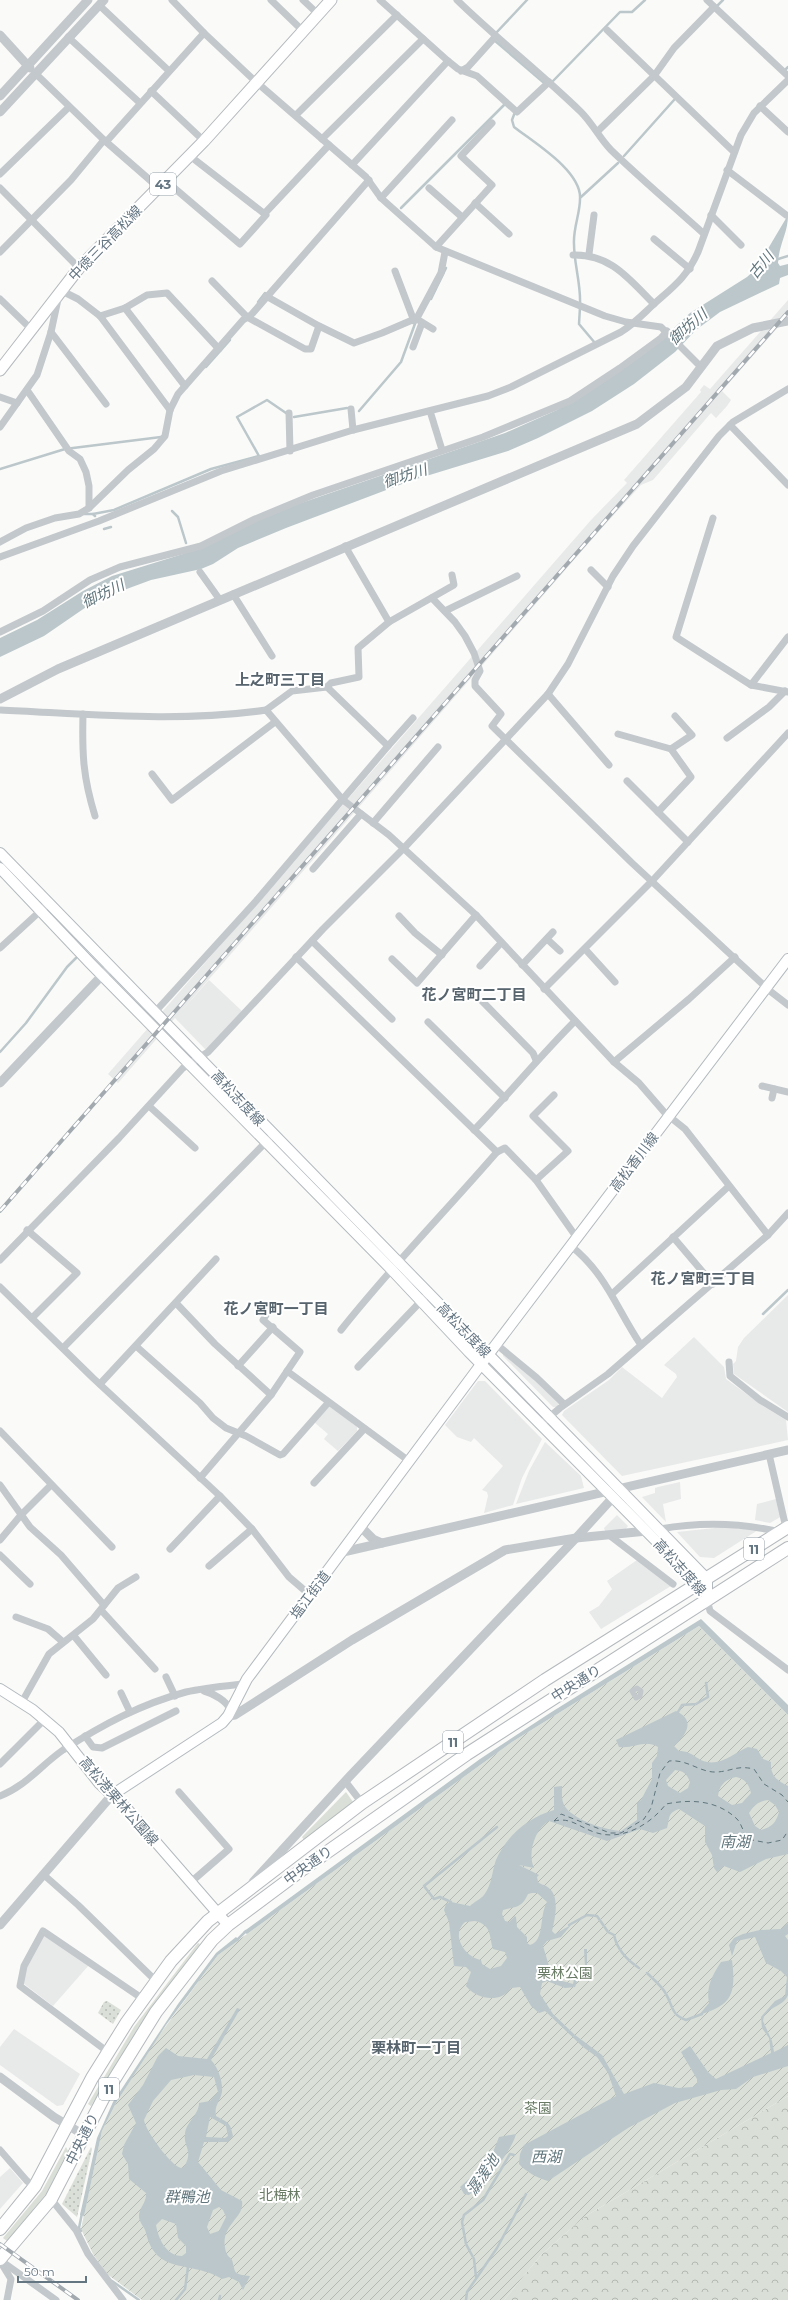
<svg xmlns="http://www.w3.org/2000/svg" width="788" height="2300" font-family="Montserrat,'Noto Sans JP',sans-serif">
  <defs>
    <pattern id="forest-crowns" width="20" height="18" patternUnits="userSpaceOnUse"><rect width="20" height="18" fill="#dadfd7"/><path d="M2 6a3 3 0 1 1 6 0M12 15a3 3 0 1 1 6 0" fill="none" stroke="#b4b9b4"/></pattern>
    <pattern id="park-dots" width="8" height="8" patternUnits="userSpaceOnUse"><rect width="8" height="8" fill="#dadfd7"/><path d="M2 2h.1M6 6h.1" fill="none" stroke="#b4b9b4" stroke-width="1.8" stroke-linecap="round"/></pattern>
    <pattern id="garden-furrows" width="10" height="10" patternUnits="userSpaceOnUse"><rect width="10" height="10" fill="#dadfd7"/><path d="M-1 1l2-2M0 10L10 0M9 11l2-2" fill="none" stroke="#b4b9b4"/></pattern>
  </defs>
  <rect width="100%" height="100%" fill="#fafaf8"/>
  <g fill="#e8e9e9">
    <path d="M788,300v16l-66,75 9,9 -4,6 -11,12 -5,-5 -58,67 -12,5 -40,44 -424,487 32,-36 33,31 -36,39 -31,-32 -57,65 -10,-9 483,-554 36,-37 -3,-3 77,-88 -1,-2 4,-5 6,4z"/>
    <path d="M788,1295v117l-54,-38 -1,-10 3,-3 2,-14 6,-9z"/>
    <path d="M694,1337l30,30 2,12 37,27 23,14 2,20 -166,36 -60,-61 2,-4 45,-31 13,-13 40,31 15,-21 -1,-3 -12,-9z"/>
    <path d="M503,1352l57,50 -3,5h-4l-50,-51z"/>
    <path d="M478,1381h7l57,58 -20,39 -9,27 -29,8 4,-17 -1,-4 -5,-2 21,-24 -29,-28 -3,4 -14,-5 -12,-12z"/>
    <path d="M330,1406l27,21v4l-19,20 -14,-12 4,-5 -14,-12z"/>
    <path d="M545,1442l36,34 3,12 -68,16 13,-33z"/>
    <path d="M680,1482l1,17 -18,5 3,18 -24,-25 13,-4v-5l3,-1z"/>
    <path d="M776,1499l6,17 -12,7 -15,-3 2,-16z"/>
    <path d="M617,1515l11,11 -3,4 -20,1 -1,-3z"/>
    <path d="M724,1527l34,3 -44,28 -14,-1 -23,-25z"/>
    <path d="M637,1560l34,26 -70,43 -12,-17 10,-6 13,-17 -5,-8z"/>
    <path d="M44,1934l45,31 -36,41 -30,-23 4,-18z"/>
    <path d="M14,2029l66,45 -17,31 -6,1 -57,-41v-18z"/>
    <path d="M10,2168l13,15 -23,26v-32z"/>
  </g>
  <g fill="#dadfd7">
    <path d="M346,1792l7,10 -49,38 -2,-3z"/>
    <path d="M198,1943l2,1 -62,84 -47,78 -3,-2 46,-77z"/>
    <path d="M66,2147l2,4 -22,43 -39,47 -4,-3 39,-47z"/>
  </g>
  <path fill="url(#forest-crowns)" d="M788,2096v204h-284l37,-45 43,-38z"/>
  <g fill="url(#park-dots)">
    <path d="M107,2001l14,9 -8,14 -15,-11 6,-11z"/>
    <path d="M91,2147l1,2 -15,68 -15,-13z"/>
  </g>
  <path fill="url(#garden-furrows)" d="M699,1626l89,89v381l-204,121 -43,38 -37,45h-362l-35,-26 -14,-20 -12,-25 21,-98 14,-28 39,-62 63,-86 294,-213z"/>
  <g fill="#bbc7cb" fill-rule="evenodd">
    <path d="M788,215c0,18 -9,29 -10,48l2,3 8,-2v11l-8,3 -1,6 -59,28 -24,18 -21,22 -41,32 -42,27 -54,27 -30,13 -98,30 -124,47 -48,20 -25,16 -12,5 -50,11 -46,17 -13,6 -48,33 -44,21v-19l37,-18 46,-29 29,-15 71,-22 92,-42 230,-79 52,-23 100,-66 33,-31 57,-36 9,-8z"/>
    <path d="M701,1619l87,86v10l-89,-89 -187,116 -265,192 -4,-2 237,-173 70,-46z"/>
    <path d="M676,1711c21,10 9,25 -2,35l5,5c14,0 17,9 28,11 15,3 29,-10 41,-15l9,2 6,10 8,3c-1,13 6,19 17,24v68l-22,5 -26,13 -16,-6 -7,6 -3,-4 -2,-13 -7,-13v-16l-26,-17c-12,4 -9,9 -12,19l-14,5 -13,-4 -33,12 -58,-20c-14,8 -22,32 -15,47l-15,-3 20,10 -2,2 1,5c3,3 5,2 8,4 15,8 9,32 6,45l3,3 16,-9 -10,12 -14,4 -4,5 6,20 -1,8 7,5 18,5 2,-9 10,-8 -1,-18h3v20l-8,7 -4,11 -10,1 -18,-7 -5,2 -2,11 13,20 22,21 27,20 22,39 30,-11 24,5 15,-1 4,-4v-4l-16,-27 9,-6 18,26 8,7 55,-26 -2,-15 -7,-10 -1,-11 14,-16 10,-5 2,-19 -6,-6 -15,-8 -11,-26 -18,4 -5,15 -3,-11 5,-7 9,-4 17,-4 21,-1 7,-6v11l-3,2 3,4v55c-5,13 -23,11 -25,26l9,20 2,11 14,-7v21l-35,11 -17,12 -15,1 -46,13 -47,25 -80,53c-10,-3 -22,-9 -29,-17l1,-10 4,-9 92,-49 -8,-23 -11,-16 -14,-10 -38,-36 -6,2 -8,-7 -11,-19 -9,1c-10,16 -35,11 -45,-2l5,-14 -5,-5 -12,-1 -5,-44 -5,-12 2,-6 5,-2 19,4c4,-4 11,-7 14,-11 8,-10 8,-24 12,-35 11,-25 33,-43 58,-50v-23l8,-1c0,8 -1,16 4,22 11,13 39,22 55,23l16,-11v-17l4,-3 11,-21v-16l5,-7 1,-9c-13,-8 -24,2 -39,0l-3,-7zM675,1770c9,1 12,4 15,12l-2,6 -8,5 -12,-7 -2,-6zM736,1777c9,2 13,7 15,16l-9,10 -10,2 -14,-9c1,-11 8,-17 18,-19zM768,1800l7,5 4,7c-3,11 -7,15 -18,18l-6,-4 -6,-13c5,-8 10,-12 19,-13zM532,1893h5l10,9c-8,13 -2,39 -17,43l-3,-2v-6l-10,-10 -1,-10 -1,-1 -6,6 -4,-1 -3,-7 1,-4c13,-4 18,-1 25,-16zM475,1921c17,4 14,15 18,28l12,3 2,6 -6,8 -11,3 -8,-5 -1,-4c-16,-3 -31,-25 -16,-38z"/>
    <path d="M236,1937l3,3 -21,15 -52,70 -50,78 -14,28 -18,85 -4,-1 17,-77 16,-36 65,-98 38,-51z"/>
    <path d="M732,1960c4,33 1,45 -33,55l10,-12c-3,-17 3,-27 12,-41z"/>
    <path d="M237,2008l3,1 -29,51c7,7 12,22 11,32 -2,10 -8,13 -6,24 12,7 14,5 17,20l-5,6h-24l-6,20 23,28 21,11c3,18 -24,24 -16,51 1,4 4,5 6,8 4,13 0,14 18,16l-7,14 -4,-8 -10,-5 -7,2c-30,-19 -66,-3 -76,-46 -1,-6 -7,-10 -7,-17 0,-8 8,-14 7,-23l-17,-14 -1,-15 -6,-10 2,-9 12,-22 -8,-18 15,-20 15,-29 8,-8 12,8 29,3zM194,2075l20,2 4,15 -8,9 -11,2c0,12 -13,19 -14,31 -2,12 9,17 -1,33l-3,1c-10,-2 -36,-38 -37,-48l9,-19 18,-21zM210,2117l16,9 2,10 -3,2 -19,-1zM219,2207l4,3 3,7 -7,14 -9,3 -3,-7 6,-17zM162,2219l14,5 2,14 8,8v7l-4,3c-16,0 -24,-18 -26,-31z"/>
    <path d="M516,2134c-5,19 -31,49 -47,61l-5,-1 -4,-7 30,-27 9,-23z"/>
  </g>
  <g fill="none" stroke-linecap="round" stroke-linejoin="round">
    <g stroke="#bbc7cb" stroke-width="2.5">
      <path d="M717,6l6,-6"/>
      <path d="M496,33l31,-33"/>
      <path d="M494,40l49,42"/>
      <path d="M786,69l2,-2"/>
      <path d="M553,81l67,-69h12l13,-12"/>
      <path d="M515,112l-3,8 2,7c19,15 68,44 66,72 0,15 -7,29 -6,45 0,20 7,40 6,60"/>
      <path d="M624,156l50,-56"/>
      <path d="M581,197l37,-34"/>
      <path d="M401,208l104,-104"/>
      <path d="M775,260l13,-4"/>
      <path d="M431,299l15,-31"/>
      <path d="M258,302l7,-9"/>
      <path d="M580,307l-1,17 16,19"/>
      <path d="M206,367l24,-27"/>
      <path d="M359,411l42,-49 15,-41"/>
      <path d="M294,417l53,-9"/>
      <path d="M0,469l65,-20 96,-12"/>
      <path d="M172,511l6,6 8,26"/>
      <path d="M84,514h9"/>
      <path d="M95,516l-2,-2 21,-4 97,-41 48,-13 -22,-39 30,-17 19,13"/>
      <path d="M104,529l7,-2"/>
      <path d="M0,1052l26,-29 41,-56 9,-9"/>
      <path d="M763,1314l25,-24"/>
      <path d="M678,1712l4,-7 14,-1 12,-7 -2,-14"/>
      <path d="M451,1902l-11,-5 -6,2 -10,-13 73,-59"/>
      <path d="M569,1925l18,-10 10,1 11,16 6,3c3,15 13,25 25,33"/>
      <path d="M237,1940l9,-9"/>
      <path d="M647,1973c6,6 15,13 19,21 7,12 5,21 20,26l16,-6"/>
      <path d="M81,2231l-2,-3 3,-15"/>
      <path d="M476,2277l-2,-18 -8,-15 -4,-22 2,-7 19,-15 27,-46 4,1"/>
      <path d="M112,2281l27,19"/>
      <path d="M176,2300l9,-11 3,-22"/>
      <path d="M219,2300l1,-4"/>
      <path d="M466,2300l1,-8 30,-44 29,-54"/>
    </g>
    <g stroke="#60757c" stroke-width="1" stroke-dasharray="5 4" stroke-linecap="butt">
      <path d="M554,1821l7,-7 49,19h11l23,-14 7,-11 9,-35 9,-12c19,-2 31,12 48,11 16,-1 19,-7 37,-3l10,15 18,11 6,7"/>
      <path d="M554,1821c17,-4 25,6 40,11 27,10 56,-7 72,-28 25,-5 51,-4 71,15 4,4 7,14 10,20l21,4 14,-3 6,-9"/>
    </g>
    <defs>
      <g id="secondary">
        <path d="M0,853l707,726v20"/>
        <path d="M0,868l90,95 301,306 78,83 206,208 26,31"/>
        <path d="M0,1689l33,21 26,22 40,51 29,27 100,115"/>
        <path d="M112,1795l110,-72 6,-7 19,-37 241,-324 300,-396"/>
      </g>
      <path id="primary" d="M0,370l79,-102 125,-127 127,-141"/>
      <g id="trunk">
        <path d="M0,2229l35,-43 57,-108 35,-56 44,-61 37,-40 154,-118 183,-123 243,-153"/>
        <path d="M0,2259l51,-60 56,-108 49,-79 56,-72 16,-15 75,-56 164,-115 321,-206"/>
      </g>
    </defs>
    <use href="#secondary" stroke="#b3babf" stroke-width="12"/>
    <use href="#primary" stroke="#b5babe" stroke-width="13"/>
    <use href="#trunk" stroke="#b4b9bd" stroke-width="14"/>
    <path stroke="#c3c8cc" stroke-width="5" d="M637,1688l4,3 -1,5 -4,2 -4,-7z"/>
    <g stroke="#c3c8cc" stroke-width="7">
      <path d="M172,0l32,33 51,48 111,96 15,21 55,49 169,69 21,6 35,5 40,40"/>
      <path d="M271,0l32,31"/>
      <path d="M303,0l15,14"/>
      <path d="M380,0l68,61 10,8 19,7 40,36 32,-30"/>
      <path d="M457,0c40,39 84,73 124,112 12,12 19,27 30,38 30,29 62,56 93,84"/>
      <path d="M707,0l81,76"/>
      <path d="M99,5l69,65"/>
      <path d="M607,30l127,122"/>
      <path d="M68,37l72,66"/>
      <path d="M461,71l7,-4 27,-30"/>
      <path d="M35,73l69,67 55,48"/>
      <path d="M151,91l53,50"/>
      <path d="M760,106l28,26"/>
      <path d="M296,115l101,-100"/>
      <path d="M598,131l56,-55 20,-28 40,-41"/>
      <path d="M322,139l101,-100"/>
      <path d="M106,142l98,-109"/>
      <path d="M352,165l96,-104"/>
      <path d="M727,170l59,45"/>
      <path d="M0,174l69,-67"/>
      <path d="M166,181l74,63 26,-29 -76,-59"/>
      <path d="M0,188l79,80"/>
      <path d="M429,188l33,29"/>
      <path d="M381,198l71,-78"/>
      <path d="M475,203l34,31"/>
      <path d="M265,213l64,-68"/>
      <path d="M711,215l30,30"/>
      <path d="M654,239l36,30"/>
      <path d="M436,247l56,-62 -31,-29 31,-33"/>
      <path d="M0,252l71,-72 33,-40"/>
      <path d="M589,254l5,-39"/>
      <path d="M573,255c38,-1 56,24 81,49"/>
      <path d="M395,271l19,50"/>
      <path d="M212,281l35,36 58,32h6l8,-23"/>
      <path d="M266,296l53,30 35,17 28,-10 35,-15 24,-45 4,-21"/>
      <path d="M0,299l31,30"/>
      <path d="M125,308l60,78"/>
      <path d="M100,316l25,-8 22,-13 20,-2 52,56"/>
      <path d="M420,321l13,8"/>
      <path d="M51,332l55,72"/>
      <path d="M413,347l9,-24"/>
      <path d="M27,390l42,61 11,8 6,13 3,14v22"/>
      <path d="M0,397l17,6"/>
      <path d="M351,409l2,21"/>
      <path d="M430,411l12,39"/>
      <path d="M289,413l1,38"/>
      <path d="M730,425l58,60"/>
      <path d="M0,427l37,-52 14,-43 9,-42 18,9 22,17 70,94"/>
      <path d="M713,518l-37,119 75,48 37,7"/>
      <path d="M0,542l26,-14 29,-10 24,-4 10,-6 39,-38 26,-21 11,-13 5,-26 8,-16 65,-74 8,-5 118,-135"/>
      <path d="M0,557l99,-36 122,-50 132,-41 135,-34 23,-9 110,-55c13,-8 22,-18 33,-28 19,-17 33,-27 44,-52l43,-117 13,-22 34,-33"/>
      <path d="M591,570l17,17"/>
      <path d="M200,572l20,28"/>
      <path d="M233,594l39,62"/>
      <path d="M432,598l23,24 10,14 9,17 6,18 -5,9v6l26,28 -9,12 140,137 138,128 18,14"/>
      <path d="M445,611l72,-35"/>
      <path d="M389,622l65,-37 -2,-10"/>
      <path d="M0,632l43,-21 47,-31 30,-13 81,-21 54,-27 58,-24 170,-58 87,-36 50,-33 41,-30 6,-7"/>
      <path d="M751,685l37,-48"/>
      <path d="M548,694l61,71"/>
      <path d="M0,710c89,4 178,13 266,0l77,90 46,35 87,80 138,147 25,21 26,30 20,16 83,106"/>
      <path d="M266,710l26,-19 35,-4 4,-4 28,-6 -1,-29 31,-26 -44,-76"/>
      <path d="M83,714c-1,40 0,63 12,102"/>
      <path d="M618,734l53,15 20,28 -33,35"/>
      <path d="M727,738l42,-31 16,-16"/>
      <path d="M388,746l25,-28"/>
      <path d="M671,749l21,-14 -17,-19"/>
      <path d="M152,774l20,26 103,-78"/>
      <path d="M627,781l61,61"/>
      <path d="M373,823l65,-76"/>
      <path d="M313,869l48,-55"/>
      <path d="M399,916l16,17 27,22"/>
      <path d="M547,939l13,12"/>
      <path d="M312,941l80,78"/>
      <path d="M0,948l49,-45"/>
      <path d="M585,949l30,33"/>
      <path d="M296,957l201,195"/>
      <path d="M392,959l25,24 59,-68"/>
      <path d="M522,965l31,-33"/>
      <path d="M480,966l21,-23"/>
      <path d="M544,989l109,-109 135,-147"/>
      <path d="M481,1000l52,53 3,7"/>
      <path d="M155,1012l101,-111 132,-155 -61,-59"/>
      <path d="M428,1022l77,76"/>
      <path d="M614,1062l75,-63 46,-42"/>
      <path d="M762,1086l26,6"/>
      <path d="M772,1098l2,-9"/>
      <path d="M149,1106l46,42"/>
      <path d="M474,1130c35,-36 66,-74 101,-109"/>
      <path d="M536,1180l32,-29 -35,-35 21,-21"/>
      <path d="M27,1230l50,43 -45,45"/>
      <path d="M673,1237l40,47"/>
      <path d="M571,1246c36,29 45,62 70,99"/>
      <path d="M0,1260l119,-122 64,-70 25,-16 115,-123 81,-81 144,-154 20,-30 45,-88 20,-30 86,-110 14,-14 55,-33"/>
      <path d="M0,1287l93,91 127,118 32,33 37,48 21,18"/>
      <path d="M612,1294l117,-108"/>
      <path d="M176,1303l39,41 56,51"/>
      <path d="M341,1330c49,-62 104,-118 156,-178l8,-4 31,32 41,58"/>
      <path d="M496,1344l41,34 27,26"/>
      <path d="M136,1346l64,57 13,15 13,10 20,8 34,19 3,-1 45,-51"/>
      <path d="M63,1348l206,-209"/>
      <path d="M729,1362l1,14 30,24 28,17"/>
      <path d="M238,1366l35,-39"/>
      <path d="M358,1367l66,-69"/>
      <path d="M287,1371l122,90"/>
      <path d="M100,1384l116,-125"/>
      <path d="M541,1424l19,-16 48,-34 160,-139 20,-22"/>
      <path d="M0,1431l112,116"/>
      <path d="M769,1454l17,74"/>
      <path d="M200,1478l71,-83 29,-43 -37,-32 8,-13"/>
      <path d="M314,1483l50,-54"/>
      <path d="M0,1485l30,42 31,28 43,50"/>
      <path d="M660,1529c40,-7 81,-6 120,3"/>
      <path d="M609,1535l64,49"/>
      <path d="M0,1540l21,-25 30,-30"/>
      <path d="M170,1549l50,-53"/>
      <path d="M0,1555l30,29"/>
      <path d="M209,1566l43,-37"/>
      <path d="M707,1599l3,12 78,59"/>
      <path d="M101,1610l54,59"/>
      <path d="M16,1617l32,12 15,13"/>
      <path d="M74,1636l32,39"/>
      <path d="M166,1677l9,19"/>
      <path d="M204,1691c11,3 22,10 27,19"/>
      <path d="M121,1693l9,19"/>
      <path d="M22,1702l27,-48 44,-35 25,-31 18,-11"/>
      <path d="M85,1736l8,11 9,1 74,-37"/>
      <path d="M0,1764l45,-45"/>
      <path d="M345,1781l17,22"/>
      <path d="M179,1792l50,57 -38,33"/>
      <path d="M0,1796c26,-10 40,-30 63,-46 39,-25 78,-46 123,-58 18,-4 39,-6 57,-8"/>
      <path d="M44,1875l34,30 78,76"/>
      <path d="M108,2052l-88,-66 4,-20 19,-35 100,68"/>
      <path d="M0,2150l27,31 8,5"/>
      <path d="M51,2199l25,31 12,24 35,46"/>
      <path d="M0,2260l56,40"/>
      <path d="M0,2261l11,18 -4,21"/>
    </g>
    <g stroke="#c3c8cc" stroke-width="9">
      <path d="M0,35l30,33"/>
      <path d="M0,96l88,-96"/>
      <path d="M0,112l104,-112"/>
      <path d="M0,699l58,-30 579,-245 49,-37 31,-41 36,-18 35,-7"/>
      <path d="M0,1083l110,-116"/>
      <path d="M361,1527l12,12 9,4"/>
      <path d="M343,1552l445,-102"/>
      <path d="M228,1716l7,-1 117,-75 153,-90 71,-12 71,-7"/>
      <path d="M253,1882l97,-106 226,-238 41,-45"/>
      <path d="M0,1925l112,-130"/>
      <path d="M0,2077l54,40 30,18"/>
    </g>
    <use href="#secondary" stroke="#fff" stroke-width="10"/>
    <use href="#primary" stroke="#fff" stroke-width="11"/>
    <use href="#trunk" stroke="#fff" stroke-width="12"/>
    <defs>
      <g id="rail">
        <path d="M0,1211l788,-899"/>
        <path d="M0,2244l78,56"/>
      </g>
    </defs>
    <use href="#rail" stroke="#a2aab0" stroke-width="4"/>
    <use href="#rail" stroke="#fff" stroke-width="2.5" stroke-dasharray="8" stroke-linecap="butt"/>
  </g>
  <g text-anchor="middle" stroke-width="4" stroke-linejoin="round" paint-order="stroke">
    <g fill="#fff" stroke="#939fa8" stroke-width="1">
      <rect x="150" y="173" width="26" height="22" rx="3"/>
      <rect x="744" y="1538" width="20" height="22" rx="3"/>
      <rect x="443" y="1731" width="20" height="22" rx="3"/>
      <rect x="99" y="2078" width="20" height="22" rx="3"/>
    </g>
    <g font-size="13" font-weight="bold" fill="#657683">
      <text x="163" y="189">43</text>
      <text x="754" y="1554">11</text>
      <text x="453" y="1747">11</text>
      <text x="109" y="2094">11</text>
    </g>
    <g font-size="14" fill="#657683" stroke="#fff">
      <text transform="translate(105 243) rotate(-46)" y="5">中徳三谷高松線</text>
      <text transform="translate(238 1098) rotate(47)" y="5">高松志度線</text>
      <text transform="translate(634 1162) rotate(-53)" y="5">高松香川線</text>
      <text transform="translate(464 1330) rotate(46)" y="5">高松志度線</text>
      <text transform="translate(680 1567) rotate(48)" y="5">高松志度線</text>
      <text transform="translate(310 1595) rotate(-53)" y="5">塩江街道</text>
      <text transform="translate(576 1683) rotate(-32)" y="5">中央通り</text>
      <text transform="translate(119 1801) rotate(49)" y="5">高松港栗林公園線</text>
      <text transform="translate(308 1865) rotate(-35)" y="5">中央通り</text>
      <text transform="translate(82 2139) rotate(-63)" y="5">中央通り</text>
    </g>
    <g font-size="14" fill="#687a64" stroke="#fff">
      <text x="565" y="1978">栗林公園</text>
      <text x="538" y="2113">茶園</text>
      <text x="280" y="2200">北梅林</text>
    </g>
    <g font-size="15" font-style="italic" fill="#60757c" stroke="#fff">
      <text transform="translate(761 265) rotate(-51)" y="5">古川</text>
      <text transform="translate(688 327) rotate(-41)" y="5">御坊川</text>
      <text transform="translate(405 476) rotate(-18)" y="5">御坊川</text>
      <text transform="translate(103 594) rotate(-26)" y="5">御坊川</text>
      <text x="735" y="1847">南湖</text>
      <text x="546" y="2162">西湖</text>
      <text transform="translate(483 2175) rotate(-56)" y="5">潺湲池</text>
      <text x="187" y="2202">群鴨池</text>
    </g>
    <g font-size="15" font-weight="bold" fill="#57646e" stroke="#fff">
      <text x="280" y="685">上之町三丁目</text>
      <text x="474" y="1000">花ノ宮町二丁目</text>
      <text x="703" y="1284">花ノ宮町三丁目</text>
      <text x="276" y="1314">花ノ宮町一丁目</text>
      <text x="416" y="2053">栗林町一丁目</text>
    </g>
  </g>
  <path d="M18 2276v6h68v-6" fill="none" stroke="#657683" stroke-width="2"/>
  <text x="24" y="2276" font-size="12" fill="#657683" stroke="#ffffff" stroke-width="3" paint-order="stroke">50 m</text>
</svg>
